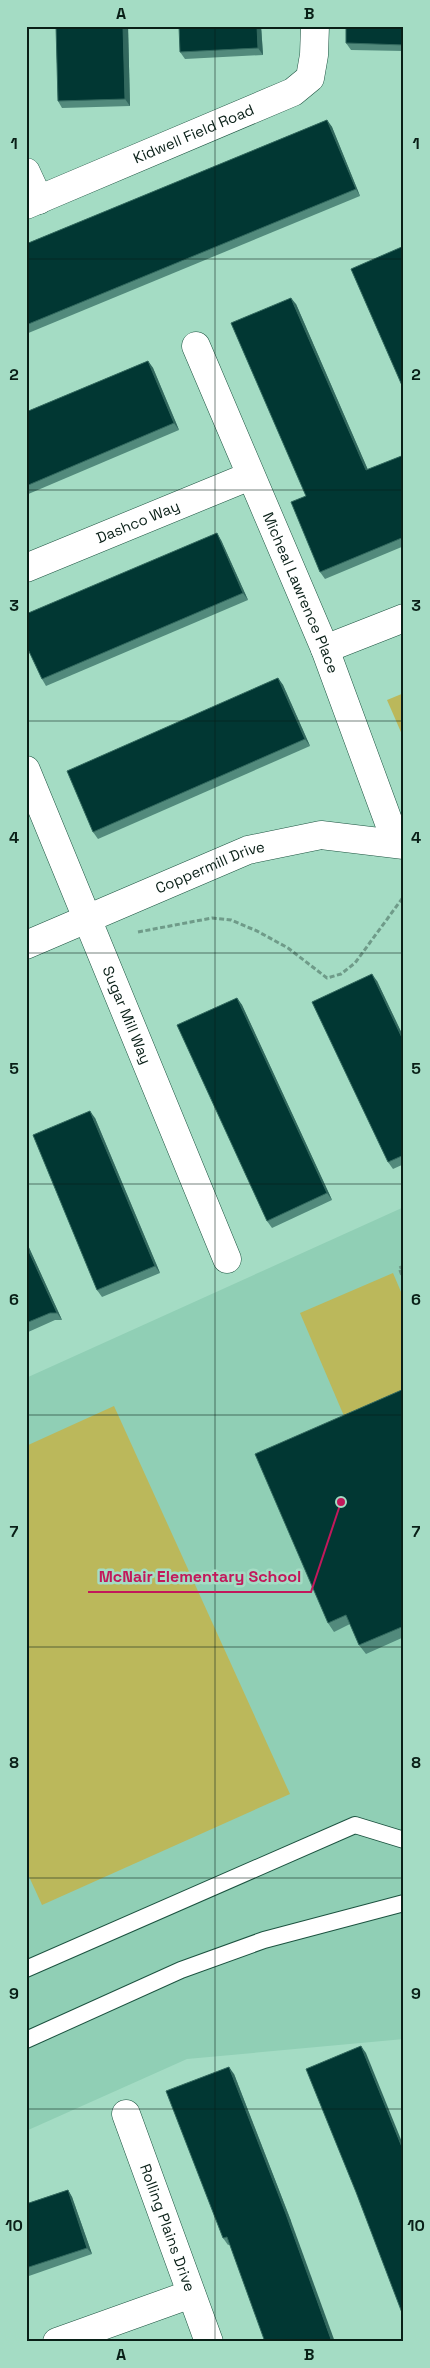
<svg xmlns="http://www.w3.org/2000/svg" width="430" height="2368" font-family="'Space Grotesk',sans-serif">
  <rect width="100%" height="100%" fill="#a4dcc4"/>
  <path fill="#90cfb5" d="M404,1207v832l-217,20 -161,72v-753z"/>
  <g fill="#bbb85b">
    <path d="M404,693v46l-17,-39z"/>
    <path d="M393,1273l11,26v92l-60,25 -44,-103z"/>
    <path d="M114,1406l176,388 -248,111 -16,-35v-424z"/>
  </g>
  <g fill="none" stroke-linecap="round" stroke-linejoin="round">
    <defs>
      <g id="lane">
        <path d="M26,1969l329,-144 49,15"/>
        <path d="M26,2040l155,-70 83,-30 140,-37"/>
      </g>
      <g id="street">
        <path d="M26,172l13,28"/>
        <path id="s1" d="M26,205l267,-113 17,-14 4,-23 1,-29"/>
        <path id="s2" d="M196,346l129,303 71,193"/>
        <path id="s3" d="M26,568l224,-92"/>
        <path d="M325,649l79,-31"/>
        <path id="s4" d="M26,770l201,489"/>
        <path id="s5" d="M26,945l222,-95 73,-15 83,10"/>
        <path id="s6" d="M126,2114l83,228"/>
        <path d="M57,2342l134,-48"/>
      </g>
    </defs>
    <use href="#lane" stroke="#1c5340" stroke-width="18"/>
    <use href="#street" stroke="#1c5340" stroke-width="29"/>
    <g stroke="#6f9b89" stroke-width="3" stroke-dasharray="5 2.5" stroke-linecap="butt">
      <path d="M138,932l74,-14 19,2 26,11 31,17 39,30 14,-4 14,-11 49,-67"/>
      <path d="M404,1266l-5,2 5,12"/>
    </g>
    <use href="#lane" stroke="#fff" stroke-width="16"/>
    <use href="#street" stroke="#fff" stroke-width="28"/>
  </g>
  <g fill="#528a7c">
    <path d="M56,26h72l2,80 -68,2 -4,-7z"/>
    <path d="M261,26l2,29 -78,4 -5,-7z"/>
    <path d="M404,26v25l-53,-1 -5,-7z"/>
    <path d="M327,120l5,7 28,69 -334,138v-90z"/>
    <path d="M296,304l72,166 36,-15v91l-79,33 -5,-7 -14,-76z"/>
    <path d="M148,361l5,7 26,62 -153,65v-83z"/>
    <path d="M221,540l27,60 -202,86 -4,-7z"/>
    <path d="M278,678l5,7 27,61 -212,93 -5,-7z"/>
    <path d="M377,981l27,57v126l-11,5 -5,-7z"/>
    <path d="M237,998l5,7 90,195 -60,28 -5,-7z"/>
    <path d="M95,1118l65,155 -58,24 -5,-7z"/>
    <path d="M26,1241l36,79h-7l-29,13z"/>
    <path d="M404,1389v248l-38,17 -7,-9 -9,-21 -16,8 -6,-9z"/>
    <path d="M234,2074l57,147 -63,24 -5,-7z"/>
    <path d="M68,2190l4,7 20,57 -66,23v-73z"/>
  </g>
  <g fill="#32685e">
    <path d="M123,26h5l2,80 -5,-7z"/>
    <path d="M257,26h4l2,29 -5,-7z"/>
    <path d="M327,120l5,7 28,69 -4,-7z"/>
    <path d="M291,298l5,6 75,173 -5,-7z"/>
    <path d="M148,361l5,7 26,62 -5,-7z"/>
    <path d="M217,533l4,7 27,60 -5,-7z"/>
    <path d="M278,678l5,7 27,61 -5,-7z"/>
    <path d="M372,974l5,7 27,57v4z"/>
    <path d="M237,998l5,7 90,195 -5,-7z"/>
    <path d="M90,1111l5,7 65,155 -5,-7z"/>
    <path d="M26,1241l36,79 -5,-7 -31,-68z"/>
    <path d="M361,2046l5,7 38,94v5z"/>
    <path d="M229,2067l5,7 57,147 44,121h-3z"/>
    <path d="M68,2190l4,7 20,57 -5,-6z"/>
  </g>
  <g fill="#013733" stroke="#32685e">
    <path d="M56,26h67l2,73 -67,2z"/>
    <path d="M179,26h78l1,22 -78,4z"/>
    <path d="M346,26h58v19l-58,-2z"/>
    <path d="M327,120l29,69 -330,136v-81z"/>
    <path d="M404,246v144l-53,-121z"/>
    <path d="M291,298l75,172 38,-15v82l-84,35 -29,-70 15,-6 -75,-173z"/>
    <path d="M148,361l26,62 -148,63v-74z"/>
    <path d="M217,533l26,60 -201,86 -16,-34v-31z"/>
    <path d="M278,678l27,61 -212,93 -26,-61z"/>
    <path d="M372,974l32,68v113l-16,7 -76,-160z"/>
    <path d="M237,998l90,195 -60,28 -90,-196z"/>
    <path d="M90,1111l65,155 -58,24 -64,-155z"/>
    <path d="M26,1245l31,68h-7l-24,10z"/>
    <path d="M404,1389v237l-45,19 -13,-30 -18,8 -73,-169z"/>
    <path d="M361,2046l43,106v166l-48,-126 -50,-123z"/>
    <path d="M229,2067l57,147 46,128h-67l-38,-105 -4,1 -57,-147z"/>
    <path d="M68,2190l19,58 -61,20v-64z"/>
  </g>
  <path fill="none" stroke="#091f17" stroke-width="1" stroke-opacity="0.55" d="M215,26v2316M26,259h378M26,490h378M26,721h378M26,953h378M26,1184h378M26,1415h378M26,1647h378M26,1878h378M26,2109h378"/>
  <g text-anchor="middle" stroke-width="5" stroke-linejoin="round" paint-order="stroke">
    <g font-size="15" fill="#091f17" stroke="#a4dcc4">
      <text dy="5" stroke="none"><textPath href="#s1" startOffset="182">Kidwell Field Road</textPath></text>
      <text dy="5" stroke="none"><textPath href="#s3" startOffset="121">Dashco Way</textPath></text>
      <text dy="5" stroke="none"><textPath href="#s2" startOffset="268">Micheal Lawrence Place</textPath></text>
      <text dy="5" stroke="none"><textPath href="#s5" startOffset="200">Coppermill Drive</textPath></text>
      <text dy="5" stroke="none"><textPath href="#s4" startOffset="265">Sugar Mill Way</textPath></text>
      <text dy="5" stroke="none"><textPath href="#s6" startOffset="121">Rolling Plains Drive</textPath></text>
    </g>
  </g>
  <path fill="none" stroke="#c2185b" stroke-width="2" d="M341 1502L311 1592H88"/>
  <circle fill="#c2185b" stroke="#a4dcc4" stroke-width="2" cx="341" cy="1502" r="5"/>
  <g font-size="16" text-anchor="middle" font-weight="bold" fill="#c2185b" stroke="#a4dcc4" stroke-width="5" stroke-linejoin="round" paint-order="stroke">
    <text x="200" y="1582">McNair Elementary School</text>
  </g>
  <rect width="430" height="2368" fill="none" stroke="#a4dcc4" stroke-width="55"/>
  <rect x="28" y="28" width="374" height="2312" fill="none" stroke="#091f17" stroke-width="2"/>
  <g font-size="16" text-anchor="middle" font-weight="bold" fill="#091f17">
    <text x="121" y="19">A</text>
    <text x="309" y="19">B</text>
    <text x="14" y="149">1</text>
    <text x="416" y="149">1</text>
    <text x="14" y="380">2</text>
    <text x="416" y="380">2</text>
    <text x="14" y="611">3</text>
    <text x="416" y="611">3</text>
    <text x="14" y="843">4</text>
    <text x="416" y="843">4</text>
    <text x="14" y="1074">5</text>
    <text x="416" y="1074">5</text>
    <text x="14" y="1305">6</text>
    <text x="416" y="1305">6</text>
    <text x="14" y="1537">7</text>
    <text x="416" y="1537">7</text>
    <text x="14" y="1768">8</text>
    <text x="416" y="1768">8</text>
    <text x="14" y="1999">9</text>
    <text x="416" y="1999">9</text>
    <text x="14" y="2231">10</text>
    <text x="416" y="2231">10</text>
    <text x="121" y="2360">A</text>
    <text x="309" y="2360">B</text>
  </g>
</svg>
